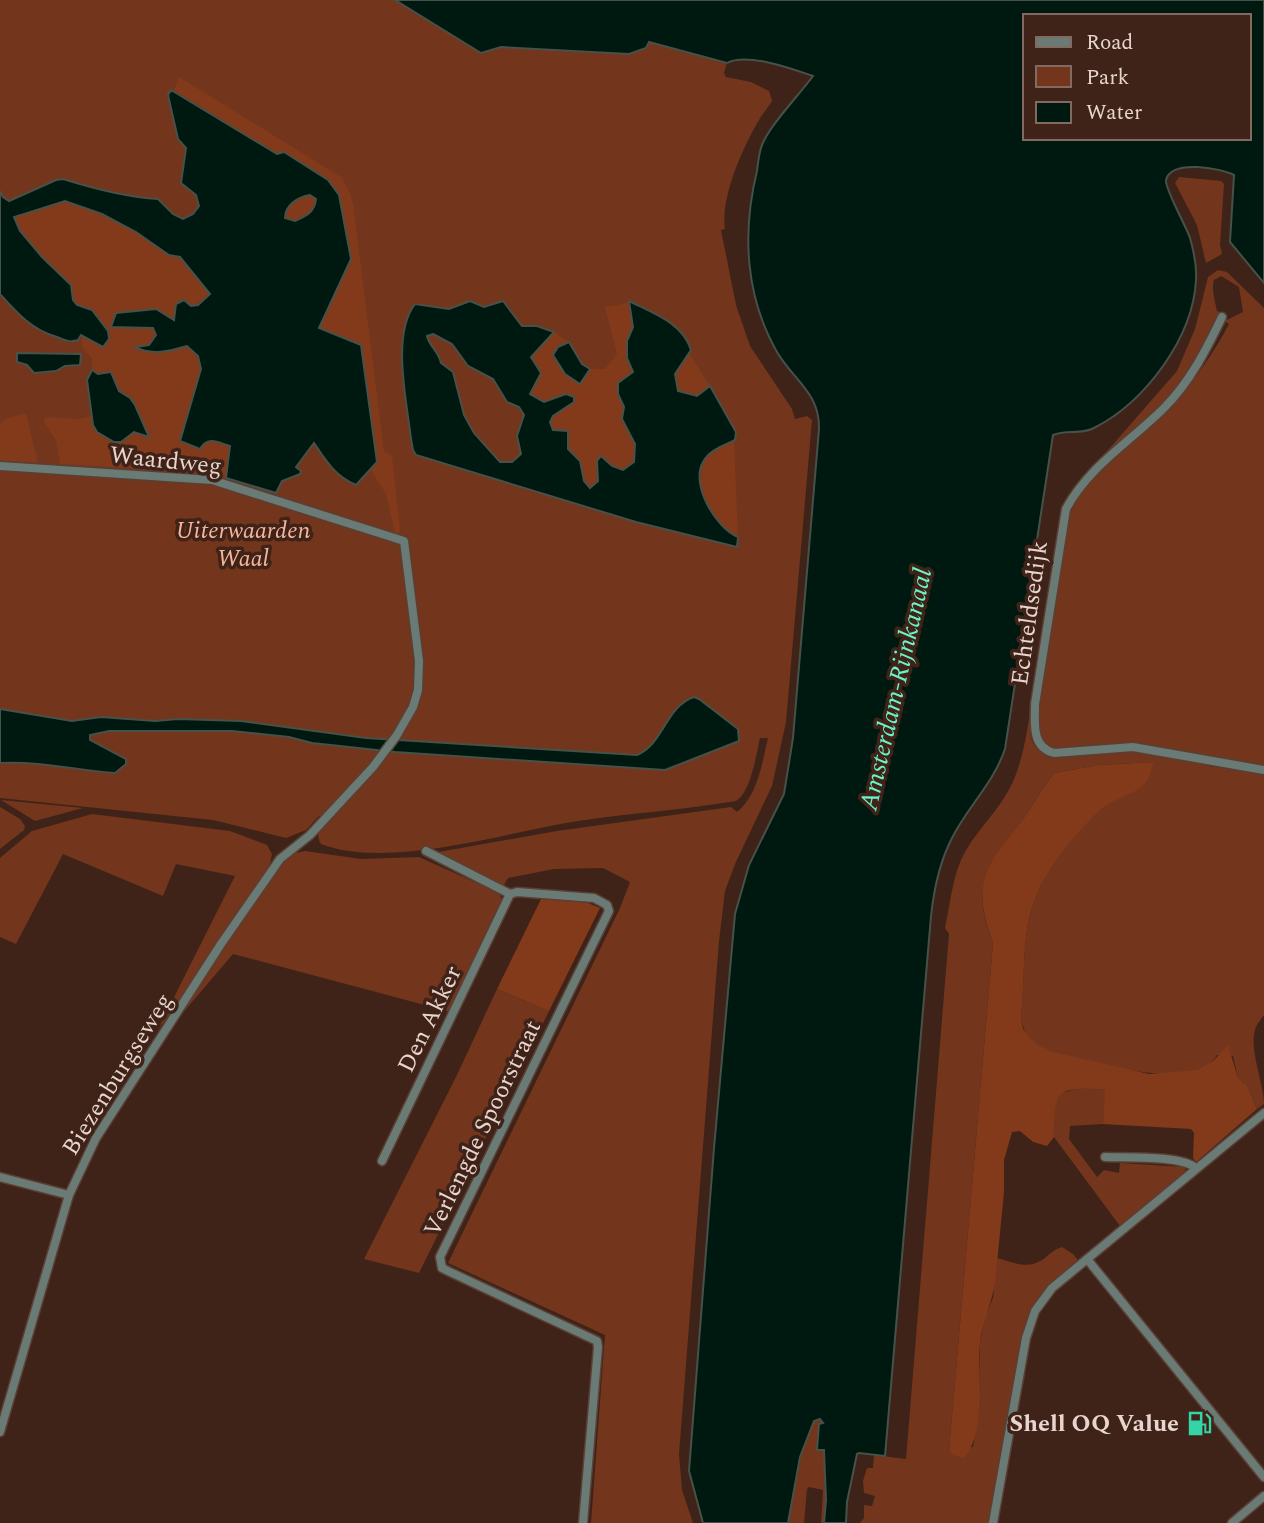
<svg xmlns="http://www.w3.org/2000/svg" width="1264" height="1523" font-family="Spectral,serif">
  <rect width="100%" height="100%" fill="#3f2318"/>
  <g fill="#73361c">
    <path d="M0,0h511l216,63 -3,10 2,4 25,5 18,9 3,10c-4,7 -9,12 -13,19 -16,27 -39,78 -34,109l-4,1 15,75 14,41 42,63 3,10 12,-3 5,4 -26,302 -14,64 -37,78 -10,27 -6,50 -40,513 3,36 11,33h-102l14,-188 -157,-72 172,-355 10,-26 -27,-14 -49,1 -46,9 -5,9 -70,-34 124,-22 174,-24 6,5c21,-17 25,-49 31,-74h-8c-4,17 -9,54 -24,63 -53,9 -106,12 -158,20 -71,11 -191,49 -257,23 -6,-9 -1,-18 5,-25l-7,-3 -13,14 -20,8 -73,-18 -213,-22z"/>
    <path d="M1179,177l42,4 3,3 -4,61 2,9 -16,9 -9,-38 -22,-42z"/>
    <path d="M1218,270l9,2 37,36v459l-160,-21 -50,4 -12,-9 -5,-17 31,-210c22,-48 73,-76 108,-114 21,-23 39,-49 53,-76l-6,-4 1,-2 3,2 16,-8 -4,-25 -18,-11 -7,4c-3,9 1,21 3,31l5,2 -27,53 -24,31 -82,75 88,-101 18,-42 13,-52z"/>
    <path d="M1032,700c-1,25 -10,50 22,56l81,-6 81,17 48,7v241c-3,4 -8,10 -9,15 -6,19 9,55 9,74l-7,5 -10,-24 -9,-7 -5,-22 -16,-1c-20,34 -99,13 -129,6 -17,-4 -37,-6 -52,-17 -10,-7 -13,-15 -15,-27 3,-27 2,-54 5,-80 6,-52 39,-98 78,-131 23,-19 39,-9 49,-44l-54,3 -45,8c-12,15 -20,31 -31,46 -35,47 -54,63 -30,124l-44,508 24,-4 6,-37 1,-67 5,-26 8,-19 4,-40c16,4 29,12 45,2 7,-5 11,-10 20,-13l11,7 5,6c-20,17 -37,32 -50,55l-38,208h-130l4,-5v-13l8,1 3,-10 -11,-3 -1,-12 4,-13h6l1,-13 32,4 43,-525 -4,-6c5,-23 7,-47 16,-68 11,-25 33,-44 46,-67 16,-27 20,-62 25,-93z"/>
    <path d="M1,800l82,8 -48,13z"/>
    <path d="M0,807l20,12 5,7 -1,4 -24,19z"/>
    <path d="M92,814l138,17 37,14 5,9 -2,10 -85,130 -28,37 78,-155 -59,-12 -13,32 -100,-42 -47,90 -16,-7v-79l32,-27z"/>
    <path d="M305,851l56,8 58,-2 80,36 3,7 -2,8 -49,104 -218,-58 -53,62 55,-90 52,-71z"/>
    <path d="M497,989l52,22 -130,262 -55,-14 93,-184z"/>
    <path d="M1079,1088l27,2 -3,34 -33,2 -1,13 28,38 7,-7 15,3 1,-10 64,4 2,4 -66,55 -66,-89v-32l7,-12z"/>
    <path d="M819,1418l4,4v2h-3l1,25h3l2,51 -2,23h-3l2,-33 -14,-3 -2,2 -3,34h-16l14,-72 12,-30z"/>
  </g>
  <g fill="#823a1b">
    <path d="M179,77l162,100 9,16 3,11 31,248 8,4 8,72 -1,6 -4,-1 -9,-39 -15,-24 6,-8 -58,-134 32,-69 -12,-64 -11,-15 -44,-28 -6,2 -104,-64z"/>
    <path d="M310,195l6,4c-1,13 -10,16 -21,22l-10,-3c1,-13 13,-21 25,-23z"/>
    <path d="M65,201c24,9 49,18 72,31 14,9 26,22 43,25l30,37 -36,26 -18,-11h-5l-35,4 -4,14 41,1 3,7 -7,10 -6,1 27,5 17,-5c22,21 9,27 7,52 -1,13 7,31 10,44l5,-2 21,6 -4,32 -43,-7 -123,-7 -4,-24 -12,-18 1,-5 33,2 14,-3 1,9 28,16 13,-9 14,4 -13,-31 -5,-7 -11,-7 -8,-19 -13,2 -6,-4v-12l-10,-11 -1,-12 18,11 9,-15 -16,-21 -15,-4 -4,-6 -2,-16 -29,-27 -22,-26 -6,-14z"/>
    <path d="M629,301l4,26 -6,14 6,31 -15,11v10l6,14 -2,12 13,25 -1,18 -11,8 -11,-4 -7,-8 -8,3 1,20 -8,7 -6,-7 -4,-19 -12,-13 1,-8 -8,-11 -8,1 -3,-9 3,-6 10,-6 3,-16 -22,8 -14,-7 11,-22 -10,-16 23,-25 15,10 -11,5 22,37 10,-15h15l12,-15 -12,-47 18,-3z"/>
    <path d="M689,353l21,33 -13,10 -19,-5 -3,-17z"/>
    <path d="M21,414h5l12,49 -38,-2v-37l6,-5z"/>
    <path d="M734,440l4,97c-22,-9 -48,-52 -36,-75 7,-12 21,-16 32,-22z"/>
    <path d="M1154,762c-3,6 -4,15 -8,20 -11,14 -33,16 -46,28 -36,35 -68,74 -74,127 -3,26 -2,53 -5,80l2,12 7,9 8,7 15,7 96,22 48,-4 16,-9 15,-16 10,33 9,7 10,24 -61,53 -3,-4 1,-25 -3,-4 -88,-5 2,-34c-49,-4 -51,0 -51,47l-7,9 -14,-4 -13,-11 -8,1 -8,28v32l-9,92c-4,20 -12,38 -15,58 -3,35 7,89 -16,116l-11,-3 -4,-4 44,-508c-23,-62 -7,-76 30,-124 11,-15 19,-31 31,-46l45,-8z"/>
    <path d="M542,897l41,4 17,7 -51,103 -52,-22z"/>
  </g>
  <g fill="#001910" stroke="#465149" stroke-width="2" fill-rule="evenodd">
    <path d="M395,0h869v283l-34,-41 4,-67c-13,-7 -63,-16 -68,5 -2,7 20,46 24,58 4,14 7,27 6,42 -3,58 -51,122 -102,148 -13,7 -28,1 -41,7l-48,314c-12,35 -37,57 -53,89 -13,25 -18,50 -21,78l-46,540 -26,-3 -2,1 -10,48 -1,21h-22l2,-23 -2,-50h-7l2,-26 4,-1 -3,-4 -6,2 -14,36 -12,66h-85l-14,-52 25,-323 21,-234 14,-49 35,-71 9,-56 26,-309c1,-36 -25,-48 -42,-77 -32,-56 -35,-120 -20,-181 1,-8 2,-19 5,-26 7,-19 38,-51 51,-69 -20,-7 -67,-24 -86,-13l-78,-21 -3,6 -17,6 -128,-7 -20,6zM1024,16h224v122h-224z"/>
    <path d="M171,90l106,64 7,-2 44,28 11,15 12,64 -32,69 42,17 16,117 -21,23c-21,-9 -30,-24 -42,-42l-18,24 5,4 -1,3 -18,7 -6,12 -50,-15 4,-32c-13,-4 -22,-10 -30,3l-20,-8 21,-72 -3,-13 -11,-10c-17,5 -35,10 -52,1l14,-2 7,-10 -3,-7 -42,-1 5,-14 40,-4 18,11 2,-16 8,-4 7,6 7,-1 12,-11 -30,-37 -11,-2 -33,-23 -34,-18 -37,-13 -51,16 6,14 22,26 29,28 2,15 4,5 15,5 16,21 1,8 -6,8 -22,-12 -3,5c-8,3 -14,0 -21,-3 -25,-7 -40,-24 -57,-43v-103l3,6 6,4 47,-21 7,-1c32,10 62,18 95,20l15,15 10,5 10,-5 6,-8 -3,-11 -15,-12 5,-35 -8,-9 -10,-44zM310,195l6,4c-1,13 -10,17 -21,22l-10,-3c0,-13 13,-21 25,-23z"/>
    <path d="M470,301l14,6 19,-6 19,25h15l17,6 -23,25 10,16 -11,21 14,8 22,-8 8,3v5l-21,14 -3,6 3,8 15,1v18l12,12 4,20 6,7 8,-7 -1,-20 4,-5 11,10 11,4 11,-8 1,-18 -13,-25 2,-12 -6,-13v-11l15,-11 -6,-14v-17l6,-14 -4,-26c24,12 54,22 62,49l-16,24 3,17 19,5 13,-10 26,46 -1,8c-12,6 -26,10 -32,22 -13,23 13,66 35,75l-1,10 -101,-25 -220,-67 -3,-5 -2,-11c-4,-37 -20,-104 4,-135l34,5zM433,334l19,10 16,22 25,13 14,23 12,5 5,8 -7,21 4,18 -9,8h-12l-26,-29 -10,-18 -11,-43 -12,-9c-2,-11 -12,-17 -14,-27z"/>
    <path d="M569,342l13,22 8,5 -10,15 -15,-10 -12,-19 5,-8z"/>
    <path d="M17,353l64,1 -1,11 -15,1 -9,5 -22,2 -7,-8 -10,-3z"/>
    <path d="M92,370l6,4 13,-2 8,19 11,7 5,7 14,32 -15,-5 -13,10h-7l-17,-10 -4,-7 -6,-45z"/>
    <path d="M694,697l5,2 39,30 1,12 -74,29 -270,-18 -83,-9 -23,-6 -57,-6h-123l-19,4v5l36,19v5l-11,9c-38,-3 -76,-12 -115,-10v-54l72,12 29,-4 54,4 23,-2 63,2 125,17 271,17c26,-10 29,-49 57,-58z"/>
  </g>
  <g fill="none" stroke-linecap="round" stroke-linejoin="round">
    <defs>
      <g id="minor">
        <path d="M1222,317c-16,33 -32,65 -58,91 -34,34 -75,58 -98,101l-31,195c0,19 -4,43 19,49l79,-6 131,23"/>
        <path d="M0,466l212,14 192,61 15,120 -1,29 -5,17 -16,28 -24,32 -63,68 -30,24 -59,85 -125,194 -27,57 -69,237"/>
        <path d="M426,851l84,43 7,-2 77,6 13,7 2,6 -169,346 2,11 8,4 147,69 1,6 -15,176"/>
        <path d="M1105,1157c22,1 74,-2 91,11"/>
        <path d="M382,1161l128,-267"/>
        <path d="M0,1177l69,18"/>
        <path d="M1087,1259l177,218"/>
        <path d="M993,1523l33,-185 9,-27 17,-23 212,-175"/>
        <path d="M1232,1523l32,-27"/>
      </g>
    </defs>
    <use href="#minor" stroke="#5a3f35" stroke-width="11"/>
    <use href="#minor" stroke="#6a7a74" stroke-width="8"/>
  </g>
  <defs>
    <symbol id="fuel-bare" viewBox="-9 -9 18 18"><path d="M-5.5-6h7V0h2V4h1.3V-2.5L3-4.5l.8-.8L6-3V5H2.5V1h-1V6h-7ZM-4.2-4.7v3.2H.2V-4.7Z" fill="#34d4a8" stroke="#3f2318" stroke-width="2.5" paint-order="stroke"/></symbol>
  </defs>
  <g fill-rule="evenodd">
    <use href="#fuel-bare" x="1182" y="1406" width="35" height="35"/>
  </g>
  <g text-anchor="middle" stroke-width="7" stroke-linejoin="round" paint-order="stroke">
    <g font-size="24" fill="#e8d5ce" stroke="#3f2318">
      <text transform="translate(166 460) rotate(6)" y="8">Waardweg</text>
      <text transform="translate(1029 613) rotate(-82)" y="8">Echteldsedijk</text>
      <text transform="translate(429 1019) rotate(-64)" y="8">Den Akker</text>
      <text transform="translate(117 1074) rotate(-58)" y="8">Biezenburgseweg</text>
      <text transform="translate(482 1128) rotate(-64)" y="8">Verlengde Spoorstraat</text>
    </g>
    <g font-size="24" font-style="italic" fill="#f6b69d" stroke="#3f2318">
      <text x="243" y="538">Uiterwaarden<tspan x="243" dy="28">Waal</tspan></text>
    </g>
    <g font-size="24" font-weight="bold" fill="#e8d5ce" stroke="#3f2318" text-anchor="end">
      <text x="1179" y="1431">Shell OQ Value</text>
    </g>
    <g font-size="26" font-style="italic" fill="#69f4c8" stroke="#3f2318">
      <text transform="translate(895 689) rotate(-77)" y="9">Amsterdam-Rijnkanaal</text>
    </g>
  </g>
  <rect x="1023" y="14" width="228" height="126" fill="#3f2318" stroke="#836a61" stroke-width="2"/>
  <rect x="1036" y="37" width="35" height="10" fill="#6a7a74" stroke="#836a61" stroke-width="2"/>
  <text x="1086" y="49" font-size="21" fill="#e8d5ce">Road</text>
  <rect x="1036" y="66" width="35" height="21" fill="#73361c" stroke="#836a61" stroke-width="2"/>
  <text x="1086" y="84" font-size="21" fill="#e8d5ce">Park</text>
  <rect x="1036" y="102" width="35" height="21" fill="#001910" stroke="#836a61" stroke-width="2"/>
  <text x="1086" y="119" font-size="21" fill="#e8d5ce">Water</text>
</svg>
